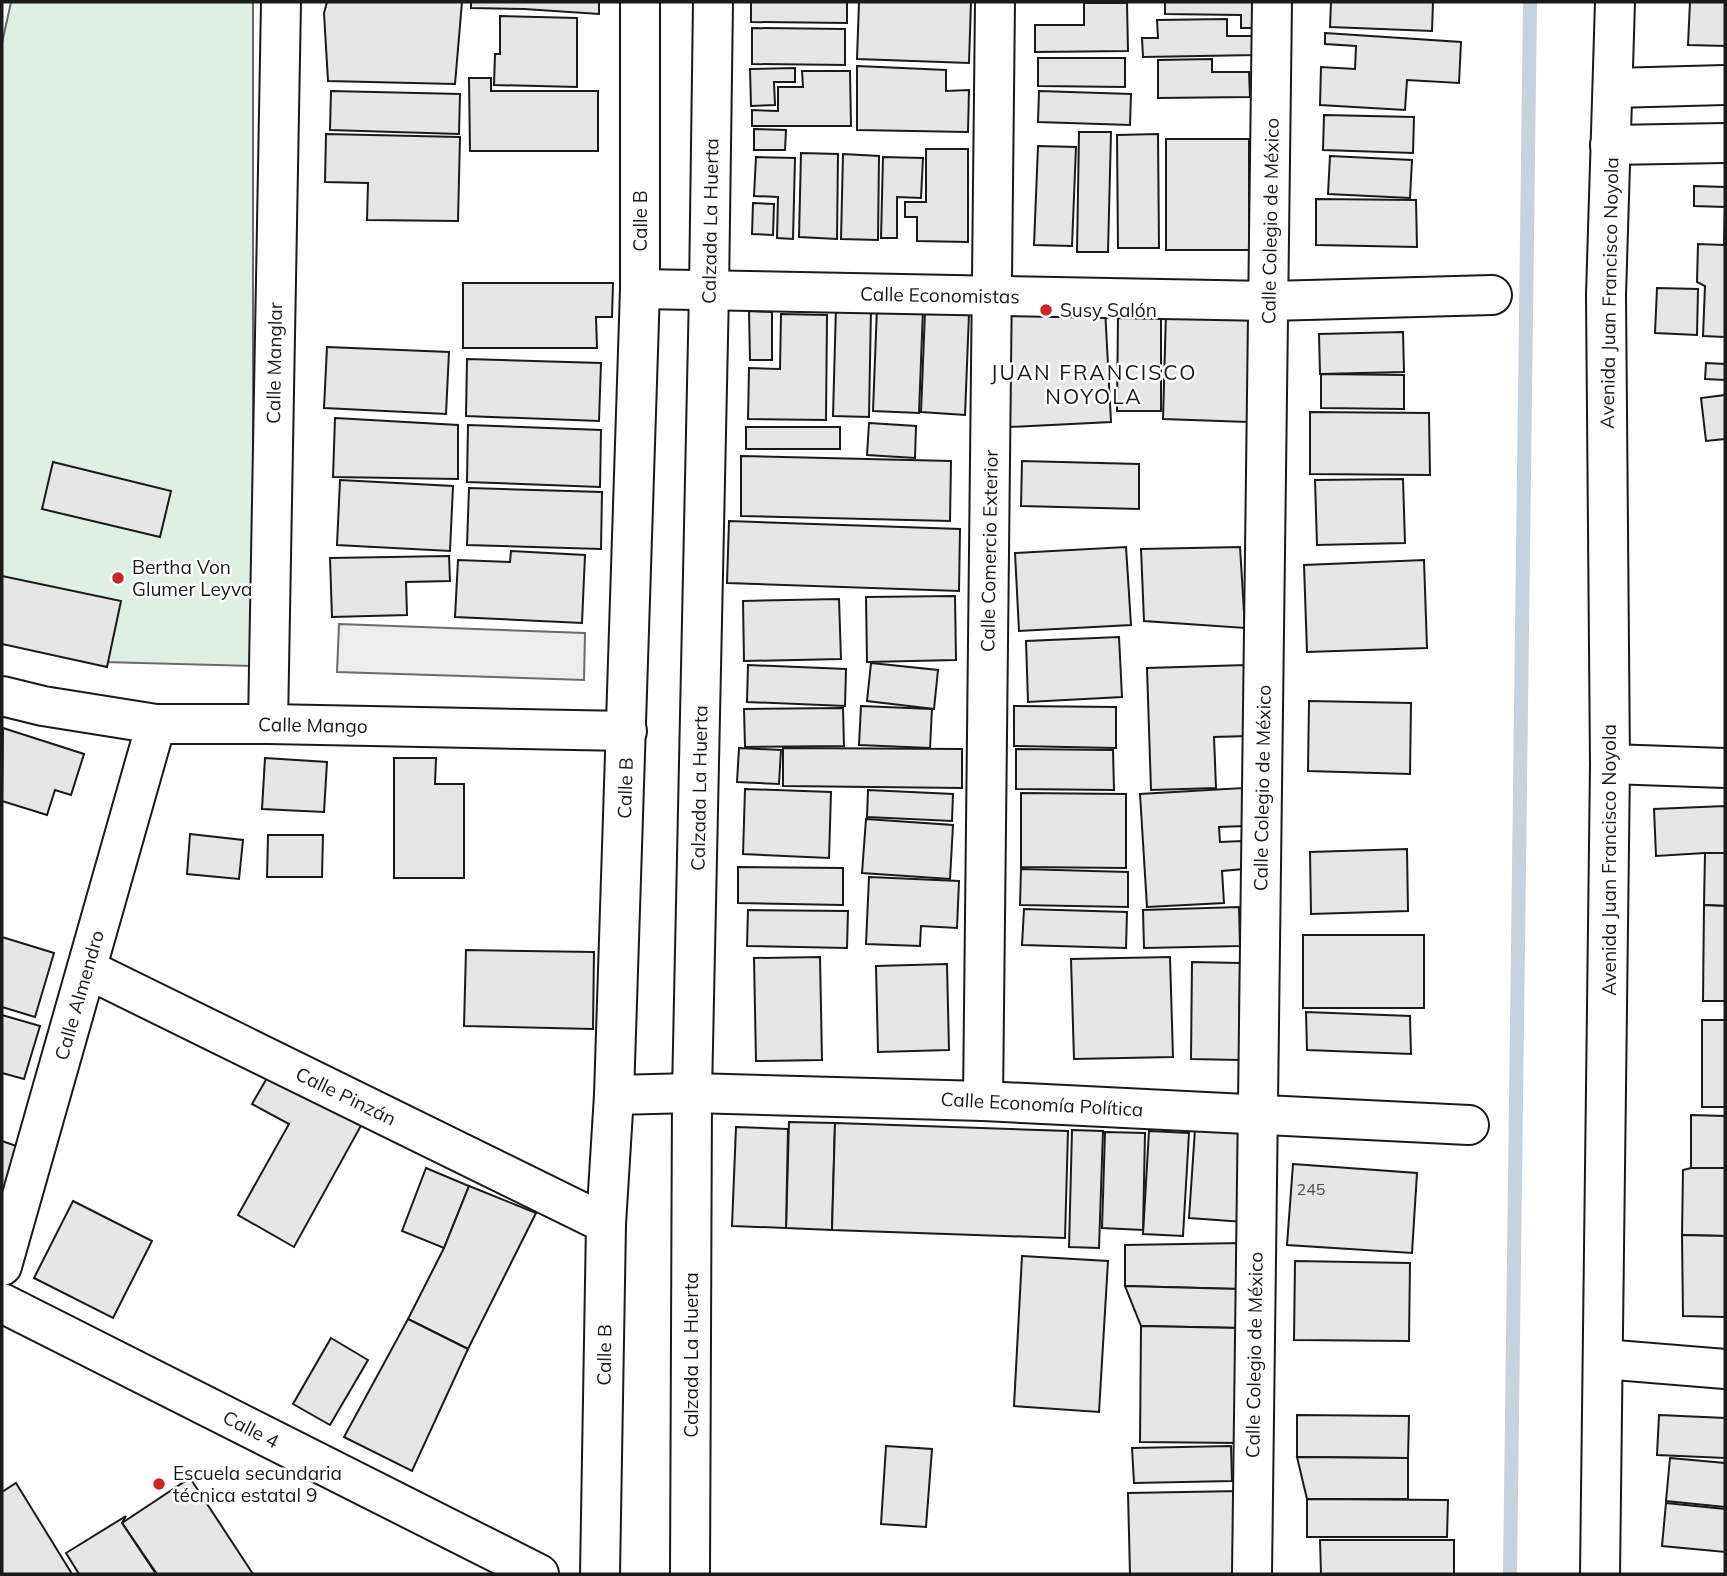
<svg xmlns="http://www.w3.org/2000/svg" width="1727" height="1576" font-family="Mulish,sans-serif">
  <rect width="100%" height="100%" fill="#fff"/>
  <path fill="#e0efe3" stroke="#6a6a6a" stroke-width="2" d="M11,2h242v664l-150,-4 -101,-34v-585z"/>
  <path fill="#ededed" stroke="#6a6a6a" stroke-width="2" d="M339,624l246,9 -1,47 -247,-8z"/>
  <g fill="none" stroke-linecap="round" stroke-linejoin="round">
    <path stroke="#c6d2dc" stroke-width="14" d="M1510,1574l20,-1572"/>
  </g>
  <g fill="#e6e6e6" stroke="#1a1a1a" stroke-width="2">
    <path d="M327,2h135l-7,82 -127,-3 -4,-68z"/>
    <path d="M471,2h128v12l-75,-5 -53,-1z"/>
    <path d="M751,2h96v21l-96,-1z"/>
    <path d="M859,2h112l-2,61 -112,-4z"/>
    <path d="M1165,2h91l-1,26h-14v-13l-76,-1z"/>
    <path d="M1331,2h102l-1,29 -102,-4z"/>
    <path d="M1690,2h35v44l-37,-1z"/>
    <path d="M1084,3h43l1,48 -93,1v-27h49z"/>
    <path d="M500,16l77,2v69l-83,-2 1,-31h5z"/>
    <path d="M1227,19v17h29v19l-113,2 -1,-19h16l-1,-18z"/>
    <path d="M752,28l93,1v36l-93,-1z"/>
    <path d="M1325,33l136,9 -2,41 -52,-3 -2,30 -85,-5 1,-38 34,2 1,-23 -31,-2z"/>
    <path d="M1038,58h87v29l-87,-1z"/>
    <path d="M1212,59v13h37l1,25 -92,1v-38z"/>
    <path d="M857,66l89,4v21l23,-1 -1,42 -111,-2z"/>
    <path d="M795,68v14h-21l1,23 -24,1 -1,-37z"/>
    <path d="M802,71h48l1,55h-99v-16l26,1v-24h25z"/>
    <path d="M469,78h22v13h107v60h-128z"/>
    <path d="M331,91l129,3 -1,40 -129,-4z"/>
    <path d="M1039,91l92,3 -1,31 -92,-3z"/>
    <path d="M1324,115l90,2 -1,36 -90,-3z"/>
    <path d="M754,129l32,1 -1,20h-31z"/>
    <path d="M1079,132h32l-3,120h-31z"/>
    <path d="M326,134l134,3 -2,84 -91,-1 1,-37 -43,-1z"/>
    <path d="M1158,134l1,114h-41l-1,-113z"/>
    <rect x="1166" y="139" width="83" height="111"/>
    <path d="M1038,146l38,1 -4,99 -38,-1z"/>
    <path d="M926,149h42v93l-51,-1v-24h-12v-15h21z"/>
    <path d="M801,153l37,1 -1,85 -38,-2z"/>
    <path d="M843,154l36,2 -1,84 -37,-1z"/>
    <path d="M1330,156l82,4 -2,38 -82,-4z"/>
    <path d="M756,157l39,1 -2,81 -16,-1 1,-41 -24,-1z"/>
    <path d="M883,157l40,1 -2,40 -24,-1v41h-16z"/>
    <path d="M1694,186l31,1v150l-22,-1 2,-50 -8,-4 1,-38 26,1 1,-38 -31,-1z"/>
    <path d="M1316,199l100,1 1,47 -101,-2z"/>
    <path d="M753,203l21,1 -1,31 -21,-1z"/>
    <path d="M463,283h150l-1,34h-16l1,31h-134z"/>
    <path d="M1657,288l41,1 -1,46 -42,-2z"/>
    <path d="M836,306l35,2 -2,109 -36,-1z"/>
    <path d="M877,307l46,2 -4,104 -46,-2z"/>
    <path d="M1105,308l6,114 -102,5 -5,-115z"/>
    <path d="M749,311l23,1v48h-22z"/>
    <path d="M925,312l44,2 -4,101 -44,-3z"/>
    <path d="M1166,312l85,2 -3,108 -85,-3z"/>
    <path d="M781,314l46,1 -1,105 -78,-1 1,-51 31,1z"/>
    <path d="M1118,314h43v97h-44z"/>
    <path d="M1403,332l1,40 -84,2 -1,-40z"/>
    <path d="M327,347l122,5 -3,62 -122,-6z"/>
    <path d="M467,359l134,4 -2,58 -133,-5z"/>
    <path d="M1706,363l19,1v16l-20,-1z"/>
    <path d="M1321,374l83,1v34l-83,-1z"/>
    <path d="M1725,395v44l-19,2 -5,-43z"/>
    <path d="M1310,412l119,1 1,62 -120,-1z"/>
    <path d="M335,418l123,7v54l-125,-2z"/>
    <path d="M869,423l47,3 -1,32 -48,-3z"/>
    <path d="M468,425l133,5 -1,57 -133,-5z"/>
    <rect x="746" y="427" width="94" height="22"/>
    <path d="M741,456l210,5 -1,60 -209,-5z"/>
    <path d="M1022,461l117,3v45l-118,-3z"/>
    <path d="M53,462l118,29 -11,46 -118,-28z"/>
    <path d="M1403,479l2,64 -88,2 -2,-65z"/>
    <path d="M340,480l113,6 -3,65 -113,-6z"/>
    <path d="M469,488l133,4 -1,57 -134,-4z"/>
    <path d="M729,521l231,8 -1,62 -232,-8z"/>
    <path d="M1126,547l5,78 -112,6 -4,-78z"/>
    <path d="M1240,547l5,81 -101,-7 -3,-72z"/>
    <path d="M511,551l74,4 -3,68 -127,-6 3,-57 52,2z"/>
    <path d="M449,556l1,25 -44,1 1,33 -75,2 -2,-59z"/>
    <path d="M1424,560l3,88 -120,4 -3,-87z"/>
    <path d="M2,576l119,25 -14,66 -105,-23z"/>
    <path d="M955,596l1,64 -89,2 -1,-65z"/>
    <path d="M839,599l2,60 -97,2 -1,-60z"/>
    <path d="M1119,637l3,60 -94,5 -2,-61z"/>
    <path d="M871,663l67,7 -4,39 -67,-8z"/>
    <path d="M748,665l98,4 -1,37 -98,-4z"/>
    <path d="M1246,665l2,71 -34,1 2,51 -65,2 -4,-122z"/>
    <path d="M1309,701l102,2 -1,71 -102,-3z"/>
    <path d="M861,706l71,3 -2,39 -71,-3z"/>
    <path d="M1014,706l102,1v41l-102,-2z"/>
    <path d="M843,708l1,38 -99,1 -1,-38z"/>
    <path d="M3,728l81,26 -13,41 -16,-5 -8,25 -45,-14z"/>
    <path d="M739,748l42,2 -2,34 -42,-2z"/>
    <path d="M783,748l179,1v39l-179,-2z"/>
    <path d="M1016,749l97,1 1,40 -98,-1z"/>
    <path d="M265,758l62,4 -3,50 -62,-3z"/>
    <path d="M394,758h42l-1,26h29v94h-70z"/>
    <path d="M1243,788l2,38 -26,1 1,15 22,-1 2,28 -22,2 2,32 -77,4 -7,-113z"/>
    <path d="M745,789l86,3 -2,66 -86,-4z"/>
    <path d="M868,790l85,4 -1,27 -85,-4z"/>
    <path d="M1021,793l105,1v74l-105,-1z"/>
    <path d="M1725,806v47h-20l-49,3 -2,-47z"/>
    <path d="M866,819l87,6 -3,54 -88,-6z"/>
    <path d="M190,834l53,6 -4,39 -52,-5z"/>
    <path d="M268,835h55l-1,42h-55z"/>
    <path d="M1407,849l1,62 -97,3 -1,-62z"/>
    <path d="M1705,853h20v53l-21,-1z"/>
    <path d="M738,867l105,1v37l-105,-2z"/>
    <path d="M1021,869l107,3v35l-108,-2z"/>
    <path d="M869,877l90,4 -2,47 -36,-2 -1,20 -54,-2z"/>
    <path d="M1704,905l21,1v95h-22z"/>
    <path d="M1239,907l1,39 -96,2 -1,-38z"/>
    <path d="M1024,909l103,3 -1,36 -104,-3z"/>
    <path d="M748,910l100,1 -1,37 -100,-2z"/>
    <rect x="1303" y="935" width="121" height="73"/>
    <path d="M2,937l52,16 -19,64 -33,-10z"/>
    <path d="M466,950l128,2 -1,77 -129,-3z"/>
    <path d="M820,957l2,103 -66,1 -2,-103z"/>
    <path d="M1170,957l3,100 -99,2 -3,-100z"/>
    <path d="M1192,962l48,1 -1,97 -48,-1z"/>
    <path d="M947,964l2,86 -71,2 -2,-86z"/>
    <path d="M1306,1012l104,4 1,38 -104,-4z"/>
    <path d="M2,1015l38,11 -16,53 -22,-6z"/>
    <rect x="1702" y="1020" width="23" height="87"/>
    <path d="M271,1071l92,51 -69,125 -56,-32 51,-91 -37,-20z"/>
    <path d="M1691,1115l34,1v52h-34z"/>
    <path d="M789,1122l46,1 -3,107 -46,-2z"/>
    <path d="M835,1123l233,8 -3,107 -233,-8z"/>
    <path d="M736,1127l52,2 -2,99 -54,-2z"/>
    <path d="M1195,1129l56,5 -7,88 -55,-4z"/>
    <path d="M1072,1130l31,1 -4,117 -30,-1z"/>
    <path d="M1149,1131l40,2 -6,103 -40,-2z"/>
    <path d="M1105,1132l40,1 -2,97 -41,-2z"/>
    <path d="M2,1141l20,7 -20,59z"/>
    <path d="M1293,1164l124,9 -5,80 -125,-8z"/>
    <path d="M426,1168l43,18 -25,62 -42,-17z"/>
    <path d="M1691,1168h34v68l-43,-1 1,-65z"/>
    <path d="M469,1186l67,27 -68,136 -60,-30 36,-71z"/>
    <path d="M73,1201l79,40 -39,77 -79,-40z"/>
    <path d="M1682,1235l43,1v81l-42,-1z"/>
    <path d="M1242,1243l-4,46 -113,-3v-41z"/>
    <path d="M1022,1256l86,5 -9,151 -85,-6z"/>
    <path d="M1295,1261l115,2 -1,78 -115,-1z"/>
    <path d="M1125,1286l113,3 2,39 -99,-2z"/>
    <path d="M408,1319l60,30 -56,122 -68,-34z"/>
    <path d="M1141,1326l99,2 -2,115 -98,-1z"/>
    <path d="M331,1338l37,22 -38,65 -37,-21z"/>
    <path d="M1297,1415l112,1 -1,42 -111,-1z"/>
    <path d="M1659,1415l66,3v40l-68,-3z"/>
    <path d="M886,1446l46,3 -6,78 -45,-3z"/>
    <path d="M1231,1446l1,35 -98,2 -2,-35z"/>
    <path d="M1297,1457l111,1v41h-101z"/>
    <path d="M1670,1458l55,5v44l-59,-6z"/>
    <path d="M190,1478l63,96h-96l-35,-51z"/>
    <path d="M16,1483l56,91h-70v-82z"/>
    <path d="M1241,1491l1,83h-112l-2,-81z"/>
    <path d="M1307,1499l141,1 -1,37h-140z"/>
    <path d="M1666,1503l59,6v43l-63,-6z"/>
    <path d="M126,1516l-4,7 34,51h-77l-13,-21z"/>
    <path d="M1320,1540h134v34h-133z"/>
  </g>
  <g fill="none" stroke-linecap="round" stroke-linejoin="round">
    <defs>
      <g id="minor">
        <path d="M1613,88l112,-3"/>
        <path d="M1610,145l115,-2"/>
        <path d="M640,289l629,12 223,-6"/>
        <path d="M2,696l41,10 113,18h112l359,7"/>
        <path d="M268,724l13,-722"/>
        <path d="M1610,764l115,4"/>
        <path d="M87,969l519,255"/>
        <path d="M614,1095l78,-2 291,8 486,24"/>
        <path d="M983,1101l12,-1099"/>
        <path d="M2,1266l154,-542"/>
        <path d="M2,1303l537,271"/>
        <path d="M1603,1359l122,10"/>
        <path d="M600,1574l6,-350 8,-129 26,-806v-287"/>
        <path d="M690,1574l2,-481 17,-802 4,-289"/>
        <path d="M1252,1574l20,-1572"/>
        <path d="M1600,1574l10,-810 -4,-469 9,-293"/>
      </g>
    </defs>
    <use href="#minor" stroke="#1a1a1a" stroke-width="42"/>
    <use href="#minor" stroke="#fff" stroke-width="38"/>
  </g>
  <g fill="#c62828" stroke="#fff" stroke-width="2.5">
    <circle cx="1046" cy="310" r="7"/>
    <circle cx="118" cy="578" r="7"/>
    <circle cx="159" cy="1484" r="7"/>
  </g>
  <g text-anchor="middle" stroke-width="5" stroke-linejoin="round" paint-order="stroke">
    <g font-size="16" fill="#4d4d4d">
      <text x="1311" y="1195">245</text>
    </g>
    <g font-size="19" fill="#1a1a1a" stroke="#fff">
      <text transform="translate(640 221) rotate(-90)" y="7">Calle B</text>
      <text transform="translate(710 221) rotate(-89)" y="7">Calzada La Huerta</text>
      <text transform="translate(1270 221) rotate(-89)" y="7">Calle Colegio de México</text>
      <text transform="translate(1609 293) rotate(-89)" y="7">Avenida Juan Francisco Noyola</text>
      <text transform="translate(940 295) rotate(1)" y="7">Calle Economistas</text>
      <text transform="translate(274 363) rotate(-89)" y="7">Calle Manglar</text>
      <text transform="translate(989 551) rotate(-89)" y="7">Calle Comercio Exterior</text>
      <text transform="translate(313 725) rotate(1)" y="7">Calle Mango</text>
      <text transform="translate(625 788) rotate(-88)" y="7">Calle B</text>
      <text transform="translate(699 788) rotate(-89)" y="7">Calzada La Huerta</text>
      <text transform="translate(1262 788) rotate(-89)" y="7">Calle Colegio de México</text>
      <text transform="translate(1609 860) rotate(-90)" y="7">Avenida Juan Francisco Noyola</text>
      <text transform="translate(79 995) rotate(-74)" y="7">Calle Almendro</text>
      <text transform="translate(346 1096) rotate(26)" y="7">Calle Pinzán</text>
      <text transform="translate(1042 1104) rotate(3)" y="7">Calle Economía Política</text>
      <text transform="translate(604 1355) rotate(-89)" y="7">Calle B</text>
      <text transform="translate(691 1355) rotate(-90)" y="7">Calzada La Huerta</text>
      <text transform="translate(1254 1355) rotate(-89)" y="7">Calle Colegio de México</text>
      <text transform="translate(251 1429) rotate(27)" y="7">Calle 4</text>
    </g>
    <g font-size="19" fill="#1a1a1a" stroke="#fff" text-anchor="start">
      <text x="1060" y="317">Susy Salón</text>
      <text x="132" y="574">Bertha Von<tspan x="132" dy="22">Glumer Leyva</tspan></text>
      <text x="173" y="1480">Escuela secundaria<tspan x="173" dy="22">técnica estatal 9</tspan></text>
    </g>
    <g font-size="21" letter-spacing="2" fill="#1a1a1a" stroke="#fff">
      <text x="1094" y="380">JUAN FRANCISCO<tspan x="1094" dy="24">NOYOLA</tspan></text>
    </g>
  </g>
  <rect width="1727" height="1576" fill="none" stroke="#1a1a1a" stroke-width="7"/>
</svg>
